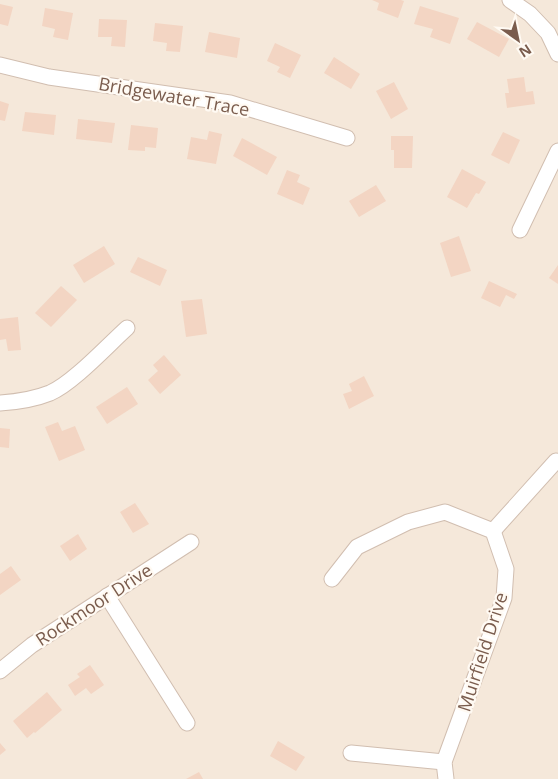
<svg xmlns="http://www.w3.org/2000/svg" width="558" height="779" font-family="'Open Sans',sans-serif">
  <rect width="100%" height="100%" fill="#fdf6ec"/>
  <rect fill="#f5e8da" x="0" y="0" width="558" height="779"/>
  <g fill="#f3d5c3">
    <path d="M372,0h29l3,1 -6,17 -21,-8 2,-7z"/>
    <path d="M0,4l13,3 -5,19 -8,-2z"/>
    <path d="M420,6l39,12 -9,26 -20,-7 3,-8 -19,-5z"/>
    <path d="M45,8l28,5 -5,27 -15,-3 2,-8 -13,-3z"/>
    <path d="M99,19l28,1 -2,27 -14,-1 1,-9h-14z"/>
    <path d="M477,22l32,17 -10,18 -32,-18z"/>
    <path d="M155,23l28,3 -3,26 -14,-1 1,-8 -14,-2z"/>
    <path d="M209,32l31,6 -3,20 -32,-6z"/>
    <path d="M275,43l26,12 -11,23 -13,-6 3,-5 -13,-6z"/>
    <path d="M334,57l26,17 -9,15 -27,-16z"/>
    <path d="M524,77l2,15 7,-1 2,13 -28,4 -2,-15h4l-2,-14z"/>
    <path d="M394,82l14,27 -17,10 -15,-28z"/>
    <path d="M0,101l9,3 -4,17 -5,-1z"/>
    <path d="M25,112l31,3 -2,20 -32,-4z"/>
    <path d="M78,119l37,4 -3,20 -36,-4z"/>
    <path d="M131,125l27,3 -2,20 -11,-1v4l-17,-1z"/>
    <path d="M209,131l13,3 -6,30 -29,-5 4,-22 16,3z"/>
    <path d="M503,132l17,8 -11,24 -18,-9z"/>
    <path d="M391,136h22l-1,32h-18v-18h-3z"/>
    <path d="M242,138l35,19 -10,18 -34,-19z"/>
    <path d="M462,169l24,13 -7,12 -3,-1 -9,15 -20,-11z"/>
    <path d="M287,170l13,5 -3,7 13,6 -7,17 -26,-11z"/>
    <path d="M376,185l10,16 -27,16 -10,-16z"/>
    <path d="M459,236l12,35 -20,6 -11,-34z"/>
    <path d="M104,246l11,18 -31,19 -11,-18z"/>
    <path d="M138,257l29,13 -7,16 -30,-14z"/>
    <path d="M558,265v19l-9,-6z"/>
    <path d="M489,281l28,13 -3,5 -8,-4 -6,12 -19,-9z"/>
    <path d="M61,286l16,14 -26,27 -16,-14z"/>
    <path d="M202,299l5,35 -21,3 -5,-36z"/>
    <path d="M18,317l3,33 -13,1 -2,-12 -6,1v-21z"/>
    <path d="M164,355l17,20 -21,19 -12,-14 10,-9 -5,-6z"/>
    <path d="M364,376l10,20 -25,13 -6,-15 9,-3 -3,-7z"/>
    <path d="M127,387l11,17 -31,20 -11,-17z"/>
    <path d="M58,422l4,9 13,-5 10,24 -26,11 -14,-34z"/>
    <path d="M0,428l10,1 -1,19 -9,-1z"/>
    <path d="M135,503l14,21 -16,9 -13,-21z"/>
    <path d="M78,534l9,15 -17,12 -10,-15z"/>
    <path d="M11,566l10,14 -21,15v-21z"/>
    <path d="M90,665l14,20 -13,9 -5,-6 -11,8 -7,-11 12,-8 -3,-3z"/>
    <path d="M47,692l15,18 -27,23 -1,-1 -7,6 -14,-17z"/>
    <path d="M278,741l27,16 -9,14 -26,-15z"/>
    <path d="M0,743l6,7 -6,5z"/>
    <path d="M199,772l4,7h-17z"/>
  </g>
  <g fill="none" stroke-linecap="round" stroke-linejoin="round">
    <defs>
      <g id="minor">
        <path d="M510,0l20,14 18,19 10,21"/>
        <path d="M0,65l49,12 181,26 117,35"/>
        <path d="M520,230l38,-79"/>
        <path d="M0,403c16,-1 35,-4 50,-10 23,-10 57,-47 77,-65"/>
        <path d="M493,531l63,-70"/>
        <path d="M332,579l25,-32 51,-25 37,-10 48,19 13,38 -2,29 -60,164 2,17"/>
        <path d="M107,596l80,127"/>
        <path d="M0,671l32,-26 159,-103"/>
        <path d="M351,753l93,9"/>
      </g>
    </defs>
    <use href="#minor" stroke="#d1beb0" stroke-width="17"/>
    <use href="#minor" stroke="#fff" stroke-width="15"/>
  </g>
  <g text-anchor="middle" stroke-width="4.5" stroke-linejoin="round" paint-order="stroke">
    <g font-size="18" fill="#7a5c4d" stroke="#fffaf3">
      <text transform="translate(174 97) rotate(10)" y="6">Bridgewater Trace</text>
      <text transform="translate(94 605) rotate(-33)" y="6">Rockmoor Drive</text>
      <text transform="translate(483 652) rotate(-72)" y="6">Muirfield Drive</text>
    </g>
  </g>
  <g transform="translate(518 40) rotate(147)" stroke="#fffaf3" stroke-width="4" paint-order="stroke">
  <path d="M0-4L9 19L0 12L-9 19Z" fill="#7a5c4d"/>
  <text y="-8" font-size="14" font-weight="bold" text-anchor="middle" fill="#7a5c4d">N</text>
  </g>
</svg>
